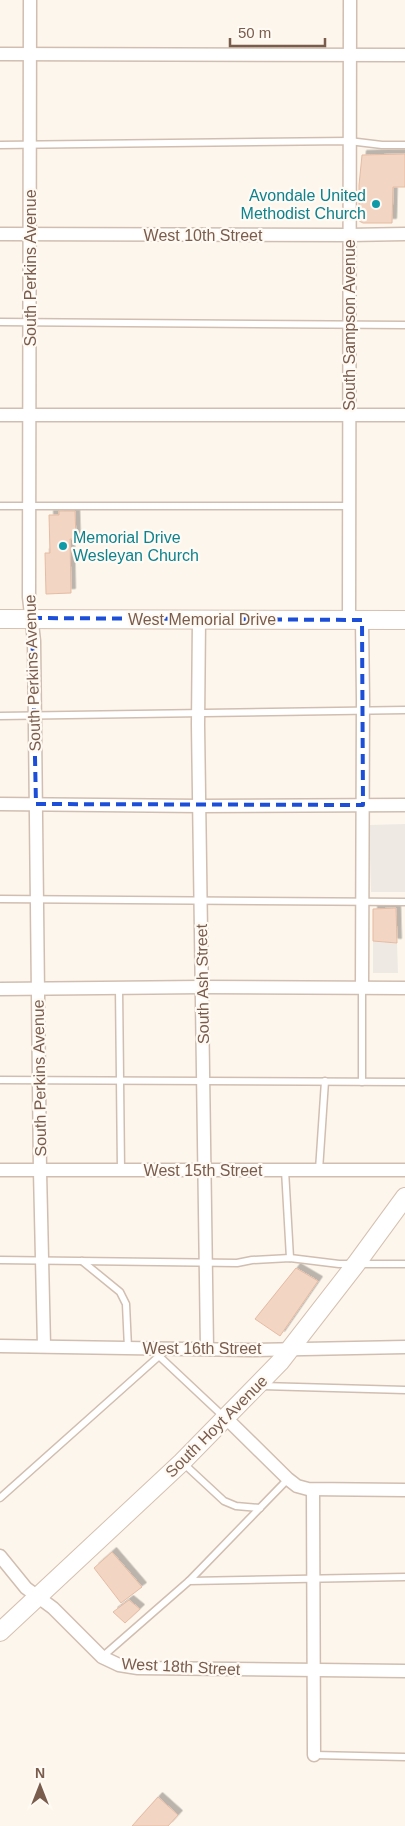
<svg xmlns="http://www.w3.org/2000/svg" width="405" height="1826" font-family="Arial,sans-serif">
  <defs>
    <filter id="shadow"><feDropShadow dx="4.5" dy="-4.5" stdDeviation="0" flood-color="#0004"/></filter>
  </defs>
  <rect width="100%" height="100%" fill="#fdf6ec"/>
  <g fill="#efe9e4">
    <path d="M405,824v68h-34l-2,-67z"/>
    <path d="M373,941l24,2 1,30h-25z"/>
  </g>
  <g fill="#f3d5c3" stroke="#e6bba3" filter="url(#shadow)">
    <path d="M405,154v33h-12l-1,36h-29l-4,-2v-36l3,-30z"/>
    <path d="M59,511h16l1,28h-6l1,54 -25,1 -1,-41h5l-1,-38h10z"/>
    <path d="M396,908l1,35 -24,-2v-32z"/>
    <path d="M296,1268l22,13 -38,55 -25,-17z"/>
    <path d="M112,1552l30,35 -21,16 -27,-35z"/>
    <path d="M129,1600l11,9 -15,14 -12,-11z"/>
    <path d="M158,1797l20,18 -10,11h-36z"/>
  </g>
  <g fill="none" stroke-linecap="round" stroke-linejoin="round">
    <defs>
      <g id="lane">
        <path d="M0,145l349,-4 33,4h23"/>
        <path d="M0,322l405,3"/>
        <path d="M0,506h349"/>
        <path d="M0,716l405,-6"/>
        <path d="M0,899l405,3"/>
        <path d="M119,988l2,182"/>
        <path d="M0,1080l405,2"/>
        <path d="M362,1082v-94"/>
        <path d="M285,1170l5,88"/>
        <path d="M319,1170l6,-89"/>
        <path d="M0,1260l237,3 15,-3 38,-2 49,6h66"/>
        <path d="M82,1261l38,31 6,12 2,44"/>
        <path d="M159,1356l65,61"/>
        <path d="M262,1386l143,4"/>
        <path d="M183,1463l41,38 12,5 24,2"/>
        <path d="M0,1498l167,-149"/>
        <path d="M189,1581l99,-102"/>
        <path d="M102,1657l87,-76 216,-4"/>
        <path d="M314,1755l91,2"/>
      </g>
      <g id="street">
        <path d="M30,0l-1,597 5,44 6,530 4,175"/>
        <path d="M0,54l405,1"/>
        <path d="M0,234l349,1 56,-1"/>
        <path d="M0,415h405"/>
        <path d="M199,619l-1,106 9,624"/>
        <path d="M349,620l1,-620"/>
        <path d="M362,620l1,80 -1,288"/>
        <path d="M0,804l200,2 205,-1"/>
        <path d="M0,989l202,-2 203,1"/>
        <path d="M0,1170h405"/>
        <path d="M0,1346l250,4 155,-3"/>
        <path d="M225,1417l63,62 9,7 11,3 97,1"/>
        <path d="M313,1490l1,265"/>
        <path d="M0,1556l26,32 27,20 49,49 17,8 19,3 267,3"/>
      </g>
      <g id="secondary">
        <path d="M0,619l405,1"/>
        <path d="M0,1632l182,-170 98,-100 76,-98 49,-67"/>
      </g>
    </defs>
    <use href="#lane" stroke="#d1beb0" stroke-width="9"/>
    <use href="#street" stroke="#d1beb0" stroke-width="15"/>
    <use href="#secondary" stroke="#d6c0b0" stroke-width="20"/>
    <use href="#lane" stroke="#fff" stroke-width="6"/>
    <use href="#street" stroke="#fff" stroke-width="12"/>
    <use href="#secondary" stroke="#fff" stroke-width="18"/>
  </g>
  <path fill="none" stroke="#1d4ed8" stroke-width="4" stroke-dasharray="10 6" stroke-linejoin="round" d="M32,618l330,2 1,185 -327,-1z"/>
  <g fill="#0f9aa8" stroke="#fffaf3" stroke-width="2">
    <circle cx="376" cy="204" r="5"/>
    <circle cx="63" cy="546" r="5"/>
  </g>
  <g text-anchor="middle" stroke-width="4.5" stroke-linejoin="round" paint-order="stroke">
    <g font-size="16" fill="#0d838f" stroke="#fffaf3" text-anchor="end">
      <text x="366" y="201">Avondale United<tspan x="366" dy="18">Methodist Church</tspan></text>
      <text x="73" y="543" text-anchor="start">Memorial Drive<tspan x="73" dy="18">Wesleyan Church</tspan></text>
    </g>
    <g font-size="16" fill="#7a5c4d" stroke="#fffaf3">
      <text x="203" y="241">West 10th Street</text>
      <text transform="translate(30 268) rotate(-90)" y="6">South Perkins Avenue</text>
      <text transform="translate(349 325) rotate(-90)" y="6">South Sampson Avenue</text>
      <text x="202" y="625">West Memorial Drive</text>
      <text transform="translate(32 673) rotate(-92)" y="6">South Perkins Avenue</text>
      <text transform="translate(202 984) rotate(-91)" y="6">South Ash Street</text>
      <text transform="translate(39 1078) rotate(-91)" y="6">South Perkins Avenue</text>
      <text x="203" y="1176">West 15th Street</text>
      <text x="202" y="1354">West 16th Street</text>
      <text transform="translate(216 1426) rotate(-45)" y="6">South Hoyt Avenue</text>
      <text transform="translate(181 1666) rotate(3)" y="6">West 18th Street</text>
    </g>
  </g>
  <g transform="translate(40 1786)" stroke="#fffaf3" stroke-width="4" paint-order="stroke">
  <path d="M0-4L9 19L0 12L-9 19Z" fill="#7a5c4d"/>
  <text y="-8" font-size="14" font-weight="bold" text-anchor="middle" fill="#7a5c4d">N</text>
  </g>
  <path d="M230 38v8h95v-8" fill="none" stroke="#7a5c4d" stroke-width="2.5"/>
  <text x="238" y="38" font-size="15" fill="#7a5c4d" stroke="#fffaf3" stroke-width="4" paint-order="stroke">50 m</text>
</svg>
